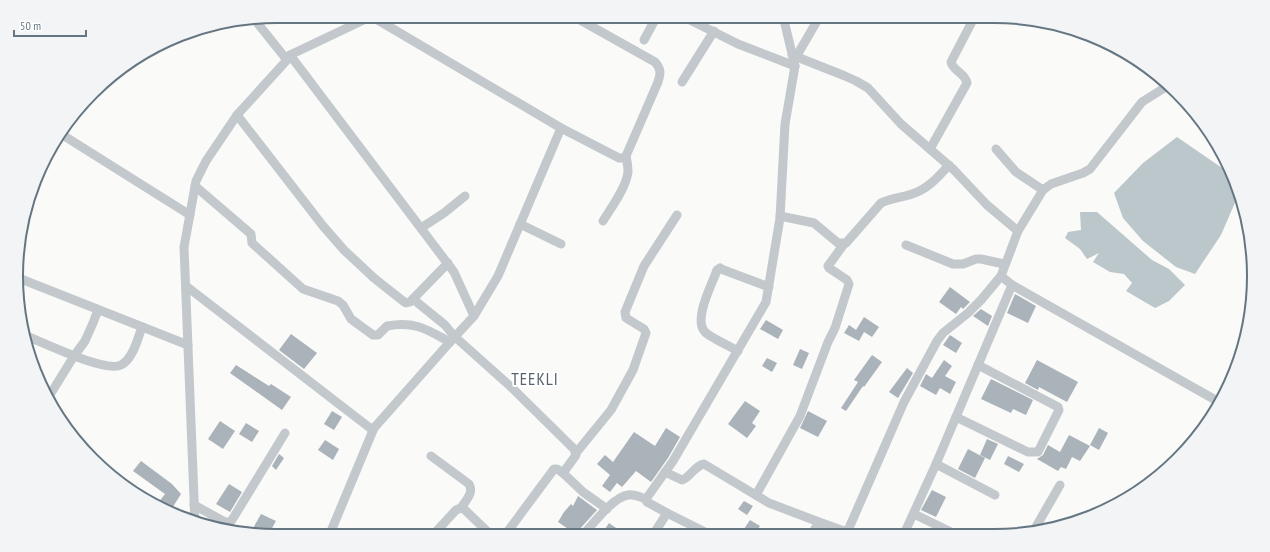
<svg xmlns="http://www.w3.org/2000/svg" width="1270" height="552" font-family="'PT Sans Narrow',sans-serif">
  <rect width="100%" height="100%" fill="#fafaf8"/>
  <g fill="#bbc7cb">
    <path d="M1177,137l48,33 12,28 -16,37 -26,39 -19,-7 -33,-26 -20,-23 -9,-25 29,-30z"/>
    <path d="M1080,212h17l55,48 17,9 16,16 -16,16 -14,7 -29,-17 6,-8 -8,-9 -14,-2 -17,-10 6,-9 -12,6 -7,-10 -15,-11 3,-6 13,-2z"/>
  </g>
  <g fill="#aab3b9">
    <path d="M950,287l20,15 -7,7 -2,-2 -5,7 -17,-12z"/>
    <path d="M1015,294l21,12 -8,17 -21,-10z"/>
    <path d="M981,309l11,7 -4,10 -15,-10z"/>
    <path d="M864,317l15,10 -7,10 -8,-5 -5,9 -15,-8 5,-8 7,5z"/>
    <path d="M766,320l17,10 -5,9 -18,-10z"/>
    <path d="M291,334l26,19 -13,16 -25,-19z"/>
    <path d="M950,335l12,8 -6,10 -13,-8z"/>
    <path d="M800,349l9,4 -7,16 -9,-4z"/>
    <path d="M872,355l10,7 -18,25 -1,-1 -17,25 -5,-3 17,-26 -4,-2z"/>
    <path d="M767,358l10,5 -5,9 -10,-6z"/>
    <path d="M944,360l8,6 -7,10 11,6 -6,12 -10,-6 -4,7 -16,-9 6,-12 6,4z"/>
    <path d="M1037,360l41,22 -11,20 -28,-15 -1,3 -13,-7z"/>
    <path d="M236,365l33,21 2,-2 20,13 -9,13 -52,-37z"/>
    <path d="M907,368l6,5 -15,25 -9,-6z"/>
    <path d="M991,379l42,21 -7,15 -13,-6 -2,4 -30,-14z"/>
    <path d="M745,401l15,10 -8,12 4,3 -9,12 -19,-14z"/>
    <path d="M332,411l10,6 -8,13 -10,-6z"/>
    <path d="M808,411l19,10 -9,16 -18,-9z"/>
    <path d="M220,421l15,10 -12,18 -15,-10z"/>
    <path d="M246,423l13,8 -7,11 -13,-8z"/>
    <path d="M666,428l14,9 -12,21 -17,24 -15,-11 -14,16 -5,-4 -7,9 -8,-6 8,-11 -13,-11 8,-9 8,7 21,-30 21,14z"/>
    <path d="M1099,428l9,5 -9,17 -9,-5z"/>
    <path d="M1069,435l21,11 -10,15 -8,-4 -6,12 -5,-2 -3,4 -21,-12 6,-4 5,-10 12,7z"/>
    <path d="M987,439l11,5 -8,16 -10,-5z"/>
    <path d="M325,440l14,9 -6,11 -15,-10z"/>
    <path d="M968,449l17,9 -10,20 -17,-9z"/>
    <path d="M279,454l5,4 -8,12 -4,-4z"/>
    <path d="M1008,456l16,8 -5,8 -15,-8z"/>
    <path d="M141,461l31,23 9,10 -10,16 -13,-7 7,-9 -32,-23z"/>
    <path d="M229,484l13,8 -12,20 -14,-8z"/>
    <path d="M932,490l14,7 -10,20 -15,-7z"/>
    <path d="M578,496l19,14 -19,21 -1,4 -19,-13 6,-10 7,-8 2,2z"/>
    <path d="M744,501l9,5 -6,9 -9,-6z"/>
    <path d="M261,514l15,7 -8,14 -17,-3z"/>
    <path d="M750,520l10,6 -6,9h-14z"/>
    <path d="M609,523l17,12h-25z"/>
  </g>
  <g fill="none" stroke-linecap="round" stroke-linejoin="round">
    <g stroke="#c3c8cc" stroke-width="9">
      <path d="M371,16l190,112 58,30h4l3,-2 32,-74c3,-9 3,-13 -3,-20l-82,-46"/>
      <path d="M682,16l56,28 57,22"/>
      <path d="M255,20l32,40"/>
      <path d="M644,40l13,-24"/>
      <path d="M290,55l164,217 20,44"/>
      <path d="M792,55l53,21 11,5 12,7 33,36 53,46 33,35 31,26"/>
      <path d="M796,57l24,-41"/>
      <path d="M682,82l32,-51"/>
      <path d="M237,115l86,111 21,24 30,28 29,23 3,2 4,-1 38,-39"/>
      <path d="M61,134l129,81"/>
      <path d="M930,149l37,-66c-2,-10 -14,-12 -16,-21l24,-46"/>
      <path d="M996,149l20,23 27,18"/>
      <path d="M195,186l56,48 1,9 51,46 35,12 5,4 8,14 22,16h5l9,-9c28,-5 39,3 63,16"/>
      <path d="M780,216l34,7 24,20h8l35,-40c10,-5 20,-5 31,-9 16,-5 26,-17 37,-29"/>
      <path d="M603,221c8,-13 23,-33 25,-49 0,-5 -1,-11 -2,-16"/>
      <path d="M520,224l41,20"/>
      <path d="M421,228l23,-15 21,-17"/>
      <path d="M906,245l47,19h10l13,-5h5l23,5"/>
      <path d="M21,279l167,66"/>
      <path d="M1012,285l207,117"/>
      <path d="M186,286l184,142h4"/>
      <path d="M413,299l32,26 9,11 57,51 63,62 2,6 -13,18"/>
      <path d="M24,335c18,7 81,38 97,30 12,-6 17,-27 21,-38"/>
      <path d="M738,351c-8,-5 -27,-13 -33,-19 -12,-13 7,-47 12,-62l3,-2 1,1 48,18"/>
      <path d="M48,398l26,-42 11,-15 8,-18 5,-13"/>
      <path d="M956,417l72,35h10l21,-42 -1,-3 -80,-42"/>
      <path d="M576,453l35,-43 22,-40 13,-37 -2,-4 -18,-11 -1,-6 19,-46 33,-51"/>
      <path d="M431,456l38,28c5,9 -3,16 -8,24"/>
      <path d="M936,464l59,31"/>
      <path d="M665,472l17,8c9,-3 12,-14 22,-16l65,39 50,19"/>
      <path d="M756,495l44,-79 28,-74 7,-14 14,-44 -2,-4 -18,-12 -1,-2 16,-22"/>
      <path d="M194,505l31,17h4l3,-2 53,-87"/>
      <path d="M914,514l41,20"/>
      <path d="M195,523l-11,-276 12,-66 10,-20 31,-46 50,-55 3,-5 82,-39"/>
      <path d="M1033,532l27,-47"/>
      <path d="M812,534l7,-12 25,9 5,-3 55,-126 33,-61 6,-8 25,-20 13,-13 20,-24 17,-45 25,-41 8,-6 32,-11 7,-4 52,-67 27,-17"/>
      <path d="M904,534l32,-70 76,-179 -11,-9"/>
      <path d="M505,535l49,-66h3l6,4 20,19 24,17"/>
      <path d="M583,535c10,-11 30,-38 45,-40 6,-1 12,2 18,4"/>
      <path d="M653,535l14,-22"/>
      <path d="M711,535l-44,-22 -20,-11 -1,-3 27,-38 93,-159 14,-84 5,-94 10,-58 -12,-50"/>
      <path d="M329,536l45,-108 76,-86 24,-26 24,-40 63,-148"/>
      <path d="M432,536l24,-26 5,-2 3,1 27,26"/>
    </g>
  </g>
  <g text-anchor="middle" stroke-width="4" stroke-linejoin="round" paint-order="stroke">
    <g font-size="17" letter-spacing="1" fill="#57646e" stroke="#fff">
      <text x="535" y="385">TEEKLI</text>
    </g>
  </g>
  <path d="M0 0H1270V552H0ZM276 23H994A253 253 0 0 1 1247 276V276A253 253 0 0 1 994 529H276A253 253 0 0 1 23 276V276A253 253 0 0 1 276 23Z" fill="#f3f4f5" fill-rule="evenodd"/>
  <path fill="none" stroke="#657683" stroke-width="2" d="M276 23H994A253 253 0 0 1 1247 276V276A253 253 0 0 1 994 529H276A253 253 0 0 1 23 276V276A253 253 0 0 1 276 23Z"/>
  <path d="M14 30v6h72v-6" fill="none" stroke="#657683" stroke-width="2"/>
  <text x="20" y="30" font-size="12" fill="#657683" stroke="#ffffff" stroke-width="3" paint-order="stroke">50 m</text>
</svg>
